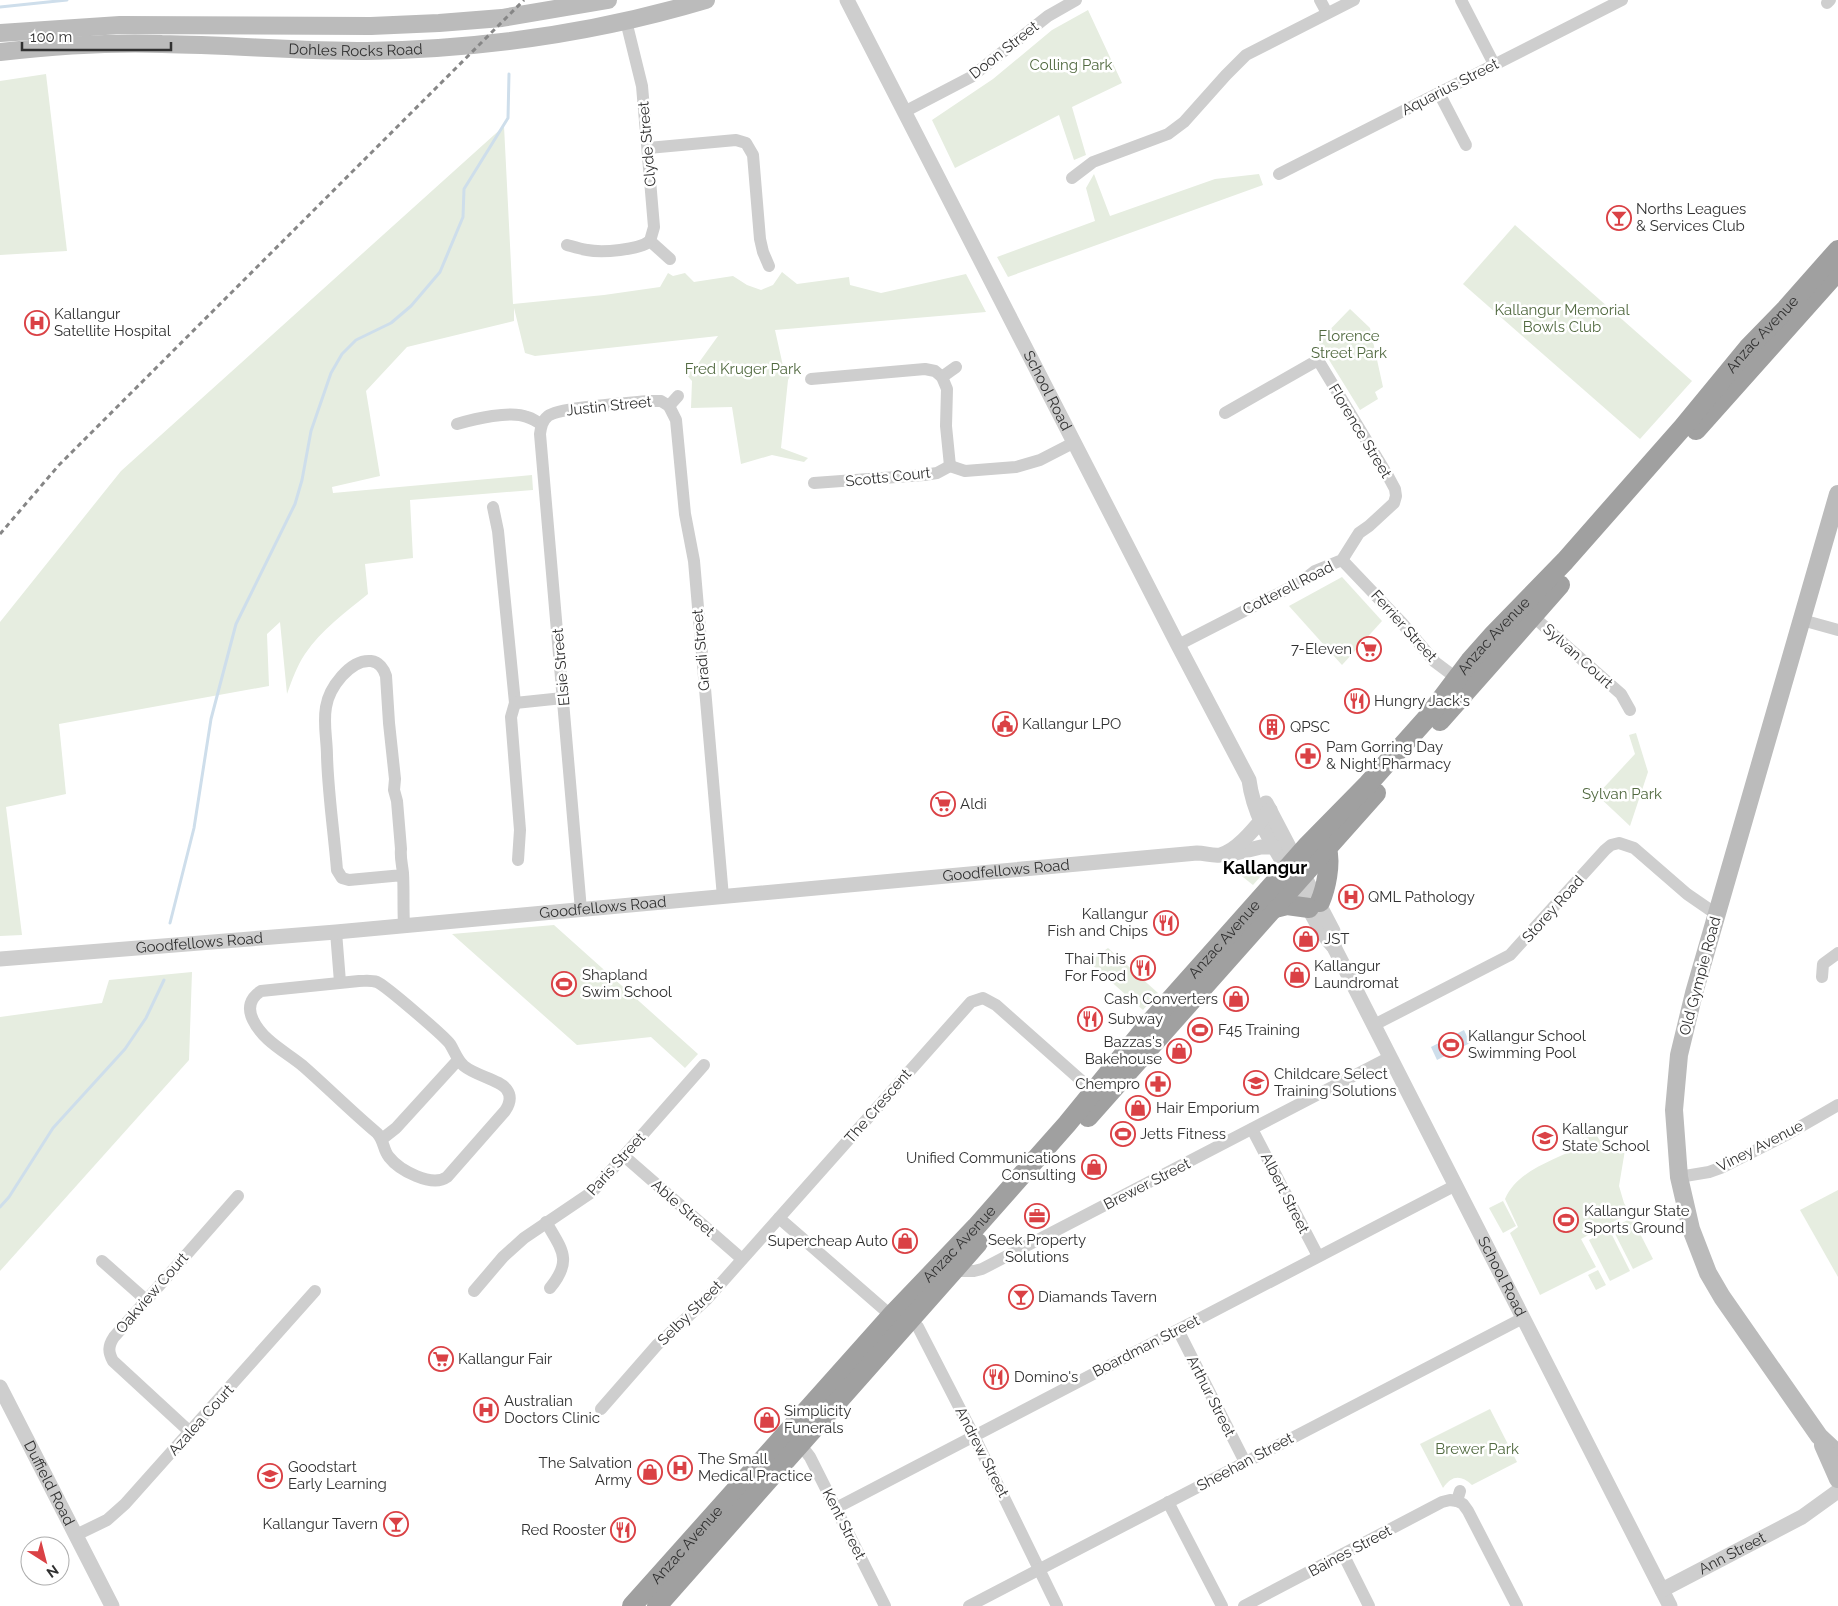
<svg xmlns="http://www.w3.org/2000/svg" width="1838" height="1606" font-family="Raleway,sans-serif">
  <rect width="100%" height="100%" fill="#fff"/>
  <g fill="#e6ede0">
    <path d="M1088,10l34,73 -50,24 14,48 -12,5 -15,-45 -104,53 -23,-48 61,-41 59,-49z"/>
    <path d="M46,74l21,177 -67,4v-174z"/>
    <path d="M504,126l9,178 91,-9 56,-8 8,-14 5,3 12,-3 9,9 39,-6 14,9 14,5 12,-5 9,-13 15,12 52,-7 1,8 31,8 85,-19 20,38 -211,18 8,36 10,4 -5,10 -7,68 27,10 -4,4 -32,-7 -31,9 -9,-57 -41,1 1,-27 -7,-8 10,-5 23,-32 -183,20 -10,-3 -11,-45v13l-107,26 -41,44 14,85 -48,11 1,6 199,-18 1,15 -123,10 3,58 -48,6 3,30c-22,18 -47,36 -63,60 -8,12 -13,26 -18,40l-7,-72 -13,12 2,52 -210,38 7,70 -60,13 16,128 -22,1v-314l121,-151z"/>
    <path d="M1094,174l16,42 105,-37 44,-5 4,11 -255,92 -11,-20 98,-36 -9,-33z"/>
    <path d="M1515,225l177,156 -52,58 -177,-155z"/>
    <path d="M1350,309l20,19 13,59 -8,5 3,7 -18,11 -42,-68z"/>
    <path d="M1342,577l40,44 -40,44 -53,-59z"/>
    <path d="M1636,733l12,39 -18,54 -33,-31 38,-41 -6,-19z"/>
    <path d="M1265,862l3,6 -15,17 -24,-19z"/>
    <path d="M554,925l144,129 -13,14 -34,-31 -74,8 -125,-111z"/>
    <path d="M1108,948l50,45 -15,17 -54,-48z"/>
    <path d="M192,972l-3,88 -189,211v-254l102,-14 7,-23z"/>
    <path d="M1597,1136l8,12 20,2 -6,36 5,17 6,10 -49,26 15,28 -56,28 -30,-62 8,-6 -13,-28c12,-29 52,-40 77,-53l1,-8z"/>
    <path d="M1838,1190v87l-38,-67z"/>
    <path d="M1503,1201l13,25 -13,7 -14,-25z"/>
    <path d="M1632,1218l21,41 -20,10 -21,-41z"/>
    <path d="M1609,1229l21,42 -20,10 -21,-41z"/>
    <path d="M1598,1270l8,15 -10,5 -8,-15z"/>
    <path d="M1490,1409l27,53 -45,23c-11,-10 -20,-10 -29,3l-23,-44z"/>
  </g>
  <path fill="#cedeeb" d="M1464,1030l6,13 -33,17 -6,-13z"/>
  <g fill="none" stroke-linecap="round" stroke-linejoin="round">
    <g stroke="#cedeeb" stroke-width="3">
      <path d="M0,7l67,-7"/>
      <path d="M170,923l24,-95 17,-109 25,-95 59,-120 7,-24 9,-49 20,-58 11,-19 14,-14 35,-17 20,-17 29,-34 23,-55 1,-28 44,-71 1,-44"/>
      <path d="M0,1207l9,-10 44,-69 72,-79 21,-31 18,-38"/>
    </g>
    <g stroke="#cecece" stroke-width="12">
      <path d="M1320,0l7,13"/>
      <path d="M1461,0l33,64"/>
      <path d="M1827,3l3,-3"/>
      <path d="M626,21l16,65 12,141 -4,14 20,18"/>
      <path d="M1439,93l27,52"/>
      <path d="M904,112l67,-35 77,-61 28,-16"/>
      <path d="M648,148l88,-8 10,3 7,12 7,84 3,13 6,14"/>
      <path d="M1279,174l343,-174"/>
      <path d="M1072,178l21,-16 75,-28 16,-12 42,-47 20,-20 108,-55"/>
      <path d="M567,245c7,2 13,4 20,5 15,3 52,0 63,-9"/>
      <path d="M811,379l114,-10 10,2 7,6"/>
      <path d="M669,406l7,14 9,94 9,47 29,336"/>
      <path d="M457,424c17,-5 54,-14 70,-7 5,1 10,5 14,7"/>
      <path d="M950,466l-4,-40 1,-37 -5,-12 14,-10"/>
      <path d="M814,483l110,-8 13,-2 13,-7 15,5 51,-4 24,-7 35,-18"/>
      <path d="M493,507l5,24 17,172 -4,14 9,113 -2,30"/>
      <path d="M1342,560l60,63 33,39 28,21"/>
      <path d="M1528,612l93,82 9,16"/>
      <path d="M1802,620l36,10"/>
      <path d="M1178,645l123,-63 14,-11 27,-11 17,-27 10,-7 25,-23 2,-7 -1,-7 -7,-13 -70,-116 -93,53"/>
      <path d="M515,703l48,-5"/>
      <path d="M403,875l-54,5 -7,-2 -5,-8c-3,-37 -9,-77 -10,-114 0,-17 -4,-32 -1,-49 3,-19 24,-48 45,-46 8,1 13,8 15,15l3,47 6,56 -1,11 3,11 4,48c-1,8 1,15 2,24 1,17 0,35 1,52"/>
      <path d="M581,910l-41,-476c1,-7 2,-13 8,-18 11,-9 82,-13 100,-15h13l8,5 9,-10"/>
      <path d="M336,932l4,50"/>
      <path d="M1822,977l1,-13 15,-11"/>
      <path d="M359,981c6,0 12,-1 18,1 9,4 67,54 73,62 5,8 7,16 14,22 12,10 37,14 43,24 5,7 2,15 -2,21l-58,66c-15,11 -48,-7 -58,-20 -6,-7 -5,-17 -12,-24 -25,-21 -49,-45 -74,-67 -17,-14 -40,-25 -50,-46 -6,-12 -3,-22 8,-29z"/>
      <path d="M1374,1025l136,-70 95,-105 6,-5 8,-2 15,5 53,46 29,20"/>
      <path d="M1252,1129l66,127"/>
      <path d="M382,1139l14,-11 62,-68"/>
      <path d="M624,1156l118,103"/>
      <path d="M1679,1177l30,-5 14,-5 61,-31 54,-31"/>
      <path d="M779,1218l108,94c10,7 22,5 31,15l56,109 83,170"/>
      <path d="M546,1222c16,28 27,38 4,66"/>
      <path d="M102,1261l44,39"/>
      <path d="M953,1271h21l8,-2 408,-212"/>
      <path d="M474,1291l29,-34 21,-19 68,-46 112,-127"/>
      <path d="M1178,1330l67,132"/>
      <path d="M601,1409l56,-64 50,-46 264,-297 12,-4 13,7 97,86"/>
      <path d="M190,1432l-77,-71c-5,-9 -5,-15 1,-24l124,-141"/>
      <path d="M800,1444l10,13 75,149"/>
      <path d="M1460,1491l-3,10 6,3 5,7 49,95"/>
      <path d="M1168,1502l54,104"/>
      <path d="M836,1508l620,-323"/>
      <path d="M76,1535l31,-15 18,-16 190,-213"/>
      <path d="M1343,1554l26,52"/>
      <path d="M969,1606l554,-288"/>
      <path d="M1244,1606l198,-104 8,-2 7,1"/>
    </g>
    <g stroke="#cecece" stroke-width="15">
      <path id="s1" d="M847,0l331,645 71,135c5,40 30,74 49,108 11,20 20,42 36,59l336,659"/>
      <path d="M1266,803l67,128 1,16"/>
      <path d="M1228,852l8,1 25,-6h13"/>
      <path id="s2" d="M0,959l336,-27 861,-79c8,0 15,3 23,2 18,-4 38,-31 50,-45"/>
      <path id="s3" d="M0,1387l112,219"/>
      <path id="s4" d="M1662,1590l140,-73 36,-26"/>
    </g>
    <g stroke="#bbb" stroke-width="18">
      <path d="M0,33l120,-8 251,1 68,-3 63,-5 106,-18"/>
      <path id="s5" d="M0,52c54,-6 108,-10 162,-8 69,1 137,7 205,7 115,-2 229,-18 339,-51"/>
      <path d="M1838,494l-144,499 -15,62 -5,55 5,67 12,52 17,44 14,24 97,139 19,18"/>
      <path d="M1823,1445l15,34"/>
    </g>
    <g stroke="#a0a0a0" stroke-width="20">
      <path d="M1696,430l142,-159"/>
      <path d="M1440,721l120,-136"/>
      <path d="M1320,902c6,-14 11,-38 7,-53"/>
      <path d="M1275,908l12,-3 22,3"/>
      <path d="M1088,1117l288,-324"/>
      <path id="s6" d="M632,1606l260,-291 84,-88 91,-103 80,-98 161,-181 60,-61 59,-66 43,-57 24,-27 71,-73 118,-134 65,-79 37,-38 53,-60"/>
      <path d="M657,1606l321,-363"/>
    </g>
    <path stroke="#868686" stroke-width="3" stroke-dasharray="5 4" stroke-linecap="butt" d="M0,534l59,-69 465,-465"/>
  </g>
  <defs>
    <symbol id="bar-ring" viewBox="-11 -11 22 22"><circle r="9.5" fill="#fff" stroke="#da4145" stroke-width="1.5"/><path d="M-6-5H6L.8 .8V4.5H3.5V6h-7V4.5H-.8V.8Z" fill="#da4145"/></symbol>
    <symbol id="hospital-ring" viewBox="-11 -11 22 22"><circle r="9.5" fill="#fff" stroke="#da4145" stroke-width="1.5"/><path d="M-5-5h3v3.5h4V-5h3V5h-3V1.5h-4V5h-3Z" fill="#da4145"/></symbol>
    <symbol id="supermarket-ring" viewBox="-11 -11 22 22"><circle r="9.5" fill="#fff" stroke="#da4145" stroke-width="1.5"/><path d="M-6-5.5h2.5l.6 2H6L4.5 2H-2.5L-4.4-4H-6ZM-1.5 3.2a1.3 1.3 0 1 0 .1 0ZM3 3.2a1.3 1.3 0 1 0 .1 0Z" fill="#da4145"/></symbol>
    <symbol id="restaurant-ring" viewBox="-11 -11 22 22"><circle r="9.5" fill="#fff" stroke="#da4145" stroke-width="1.5"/><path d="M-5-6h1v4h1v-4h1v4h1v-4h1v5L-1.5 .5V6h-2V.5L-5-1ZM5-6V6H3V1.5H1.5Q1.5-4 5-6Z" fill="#da4145"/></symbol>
    <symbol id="civic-ring" viewBox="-11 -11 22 22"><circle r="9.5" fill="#fff" stroke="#da4145" stroke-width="1.5"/><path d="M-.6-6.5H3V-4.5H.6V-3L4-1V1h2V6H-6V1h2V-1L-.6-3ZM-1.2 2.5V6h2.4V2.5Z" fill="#da4145"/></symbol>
    <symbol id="building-ring" viewBox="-11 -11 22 22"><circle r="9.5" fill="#fff" stroke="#da4145" stroke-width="1.5"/><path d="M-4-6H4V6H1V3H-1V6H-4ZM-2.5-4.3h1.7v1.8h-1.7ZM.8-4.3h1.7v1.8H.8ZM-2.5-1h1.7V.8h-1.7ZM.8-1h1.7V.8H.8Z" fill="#da4145"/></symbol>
    <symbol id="pharmacy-ring" viewBox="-11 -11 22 22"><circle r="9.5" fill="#fff" stroke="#da4145" stroke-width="1.5"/><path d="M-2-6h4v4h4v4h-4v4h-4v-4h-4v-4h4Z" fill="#da4145"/></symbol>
    <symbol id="shop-ring" viewBox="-11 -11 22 22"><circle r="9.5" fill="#fff" stroke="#da4145" stroke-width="1.5"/><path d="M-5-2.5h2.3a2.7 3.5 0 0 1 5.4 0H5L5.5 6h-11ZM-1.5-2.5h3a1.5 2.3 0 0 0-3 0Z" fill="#da4145"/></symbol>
    <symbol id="stadium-ring" viewBox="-11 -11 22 22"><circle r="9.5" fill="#fff" stroke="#da4145" stroke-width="1.5"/><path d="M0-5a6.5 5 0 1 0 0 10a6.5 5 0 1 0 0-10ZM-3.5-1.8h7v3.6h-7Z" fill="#da4145"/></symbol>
    <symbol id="school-ring" viewBox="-11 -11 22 22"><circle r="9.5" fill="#fff" stroke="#da4145" stroke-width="1.5"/><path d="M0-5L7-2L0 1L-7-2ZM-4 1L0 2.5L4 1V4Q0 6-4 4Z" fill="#da4145"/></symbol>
    <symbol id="office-ring" viewBox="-11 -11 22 22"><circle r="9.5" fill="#fff" stroke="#da4145" stroke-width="1.5"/><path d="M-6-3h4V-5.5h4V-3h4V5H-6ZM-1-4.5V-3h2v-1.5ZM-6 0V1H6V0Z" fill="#da4145"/></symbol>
  </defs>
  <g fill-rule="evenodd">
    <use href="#bar-ring" x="1605" y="204" width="28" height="28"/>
    <use href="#hospital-ring" x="23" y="309" width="28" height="28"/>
    <use href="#supermarket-ring" x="1355" y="635" width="28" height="28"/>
    <use href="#restaurant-ring" x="1343" y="687" width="28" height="28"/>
    <use href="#civic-ring" x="991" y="710" width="28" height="28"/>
    <use href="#building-ring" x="1258" y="713" width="28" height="28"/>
    <use href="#pharmacy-ring" x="1294" y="742" width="28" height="28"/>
    <use href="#supermarket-ring" x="929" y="790" width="28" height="28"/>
    <use href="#hospital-ring" x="1337" y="883" width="28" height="28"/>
    <use href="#restaurant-ring" x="1152" y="909" width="28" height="28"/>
    <use href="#shop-ring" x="1292" y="925" width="28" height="28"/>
    <use href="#restaurant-ring" x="1129" y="954" width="28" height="28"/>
    <use href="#shop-ring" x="1283" y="961" width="28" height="28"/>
    <use href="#stadium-ring" x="550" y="970" width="28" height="28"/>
    <use href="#shop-ring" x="1222" y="985" width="28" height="28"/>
    <use href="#restaurant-ring" x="1076" y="1005" width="28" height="28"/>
    <use href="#stadium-ring" x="1186" y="1016" width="28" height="28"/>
    <use href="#stadium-ring" x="1437" y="1031" width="28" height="28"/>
    <use href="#shop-ring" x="1165" y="1037" width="28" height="28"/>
    <use href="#school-ring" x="1242" y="1069" width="28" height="28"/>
    <use href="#pharmacy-ring" x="1144" y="1070" width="28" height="28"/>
    <use href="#shop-ring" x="1124" y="1094" width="28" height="28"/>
    <use href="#stadium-ring" x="1109" y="1120" width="28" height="28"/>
    <use href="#school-ring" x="1531" y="1124" width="28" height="28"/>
    <use href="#shop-ring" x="1080" y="1153" width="28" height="28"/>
    <use href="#office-ring" x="1023" y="1202" width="28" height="28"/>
    <use href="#stadium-ring" x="1552" y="1206" width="28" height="28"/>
    <use href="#shop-ring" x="891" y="1227" width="28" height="28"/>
    <use href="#bar-ring" x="1007" y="1283" width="28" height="28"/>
    <use href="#supermarket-ring" x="427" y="1345" width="28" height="28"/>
    <use href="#restaurant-ring" x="982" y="1363" width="28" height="28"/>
    <use href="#hospital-ring" x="472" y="1396" width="28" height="28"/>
    <use href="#shop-ring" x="753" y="1406" width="28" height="28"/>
    <use href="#hospital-ring" x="666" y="1454" width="28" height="28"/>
    <use href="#shop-ring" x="636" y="1458" width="28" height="28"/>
    <use href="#school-ring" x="256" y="1462" width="28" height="28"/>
    <use href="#bar-ring" x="382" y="1510" width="28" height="28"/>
    <use href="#restaurant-ring" x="609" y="1516" width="28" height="28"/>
  </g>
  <g text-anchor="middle" stroke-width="5" stroke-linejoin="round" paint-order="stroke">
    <g font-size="15" fill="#313131" stroke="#fff">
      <text dy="5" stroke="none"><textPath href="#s5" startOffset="356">Dohles Rocks Road</textPath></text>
      <text transform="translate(1004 50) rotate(-38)" y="5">Doon Street</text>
      <text transform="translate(1450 87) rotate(-27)" y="5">Aquarius Street</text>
      <text transform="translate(647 144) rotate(-95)" y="5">Clyde Street</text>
      <text dy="5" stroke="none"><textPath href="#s6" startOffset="1702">Anzac Avenue</textPath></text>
      <text dy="5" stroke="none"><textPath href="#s1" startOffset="439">School Road</textPath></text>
      <text transform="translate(609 406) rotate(-6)" y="5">Justin Street</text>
      <text transform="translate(1360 431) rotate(59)" y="5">Florence Street</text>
      <text transform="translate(888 477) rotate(-6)" y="5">Scotts Court</text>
      <text transform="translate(1288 588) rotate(-27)" y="5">Cotterell Road</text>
      <text transform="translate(1404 626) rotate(48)" y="5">Ferrier Street</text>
      <text dy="5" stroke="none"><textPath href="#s6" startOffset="1298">Anzac Avenue</textPath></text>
      <text transform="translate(701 650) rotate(-95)" y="5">Gradi Street</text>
      <text transform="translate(1578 656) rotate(42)" y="5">Sylvan Court</text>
      <text transform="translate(561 667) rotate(-95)" y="5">Elsie Street</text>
      <text dy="5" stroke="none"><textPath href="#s2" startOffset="1010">Goodfellows Road</textPath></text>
      <text dy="5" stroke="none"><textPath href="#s2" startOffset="605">Goodfellows Road</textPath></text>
      <text transform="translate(1553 909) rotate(-48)" y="5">Storey Road</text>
      <text dy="5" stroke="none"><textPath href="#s6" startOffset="892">Anzac Avenue</textPath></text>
      <text dy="5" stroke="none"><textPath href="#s2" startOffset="200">Goodfellows Road</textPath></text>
      <text transform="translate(1700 976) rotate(-75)" y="5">Old Gympie Road</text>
      <text transform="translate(878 1106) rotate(-49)" y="5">The Crescent</text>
      <text transform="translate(1760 1146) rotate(-27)" y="5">Viney Avenue</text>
      <text transform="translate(616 1164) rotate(-48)" y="5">Paris Street</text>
      <text transform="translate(1147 1184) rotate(-27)" y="5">Brewer Street</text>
      <text transform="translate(1285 1193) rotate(63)" y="5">Albert Street</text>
      <text transform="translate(683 1208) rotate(41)" y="5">Able Street</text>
      <text dy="5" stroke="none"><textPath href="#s6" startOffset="488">Anzac Avenue</textPath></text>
      <text dy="5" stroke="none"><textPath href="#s1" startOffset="1436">School Road</textPath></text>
      <text transform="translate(152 1293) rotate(-49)" y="5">Oakview Court</text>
      <text transform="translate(690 1313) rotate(-45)" y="5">Selby Street</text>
      <text transform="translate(1146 1346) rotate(-27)" y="5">Boardman Street</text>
      <text transform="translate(1211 1396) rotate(63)" y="5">Arthur Street</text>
      <text transform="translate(201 1420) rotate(-48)" y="5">Azalea Court</text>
      <text transform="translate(982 1452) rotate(63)" y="5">Andrew Street</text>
      <text transform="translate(1245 1462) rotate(-28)" y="5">Sheehan Street</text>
      <text dy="5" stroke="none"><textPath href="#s3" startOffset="108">Duffield Road</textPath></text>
      <text transform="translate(844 1524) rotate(63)" y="5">Kent Street</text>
      <text dy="5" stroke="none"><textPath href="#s6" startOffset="82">Anzac Avenue</textPath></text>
      <text transform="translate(1350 1551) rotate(-28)" y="5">Baines Street</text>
      <text dy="5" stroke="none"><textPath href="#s4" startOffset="79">Ann Street</textPath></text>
    </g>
    <g font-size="15" fill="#526a41" stroke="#fff">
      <text x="1071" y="70">Colling Park</text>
      <text x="1562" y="315">Kallangur Memorial<tspan x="1562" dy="17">Bowls Club</tspan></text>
      <text x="1349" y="341">Florence<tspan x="1349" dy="17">Street Park</tspan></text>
      <text x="743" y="374">Fred Kruger Park</text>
      <text x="1622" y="799">Sylvan Park</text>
      <text x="1477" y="1454">Brewer Park</text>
    </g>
    <g font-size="15" fill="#313131" stroke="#fff" text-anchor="start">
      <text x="1636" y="214">Norths Leagues<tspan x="1636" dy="17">&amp; Services Club</tspan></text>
      <text x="54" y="319">Kallangur<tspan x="54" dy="17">Satellite Hospital</tspan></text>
      <text x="1352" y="654" text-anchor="end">7-Eleven</text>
      <text x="1374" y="706">Hungry Jack's</text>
      <text x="1022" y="729">Kallangur LPO</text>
      <text x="1290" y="732">QPSC</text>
      <text x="1326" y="752">Pam Gorring Day<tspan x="1326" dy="17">&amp; Night Pharmacy</tspan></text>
      <text x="960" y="809">Aldi</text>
      <text x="1368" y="902">QML Pathology</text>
      <text x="1148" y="919" text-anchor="end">Kallangur<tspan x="1148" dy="17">Fish and Chips</tspan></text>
      <text x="1324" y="944">JST</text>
      <text x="1126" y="964" text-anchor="end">Thai This<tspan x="1126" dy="17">For Food</tspan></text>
      <text x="1314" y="971">Kallangur<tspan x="1314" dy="17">Laundromat</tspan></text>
      <text x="582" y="980">Shapland<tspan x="582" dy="17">Swim School</tspan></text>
      <text x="1218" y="1004" text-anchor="end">Cash Converters</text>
      <text x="1108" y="1024">Subway</text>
      <text x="1218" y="1035">F45 Training</text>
      <text x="1468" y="1041">Kallangur School<tspan x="1468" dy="17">Swimming Pool</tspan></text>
      <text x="1162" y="1047" text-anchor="end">Bazzas's<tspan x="1162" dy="17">Bakehouse</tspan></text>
      <text x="1274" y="1079">Childcare Select<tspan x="1274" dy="17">Training Solutions</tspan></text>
      <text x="1140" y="1089" text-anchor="end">Chempro</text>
      <text x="1156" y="1113">Hair Emporium</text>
      <text x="1562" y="1134">Kallangur<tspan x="1562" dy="17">State School</tspan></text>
      <text x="1140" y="1139">Jetts Fitness</text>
      <text x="1076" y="1163" text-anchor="end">Unified Communications<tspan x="1076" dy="17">Consulting</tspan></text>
      <text x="1584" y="1216">Kallangur State<tspan x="1584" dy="17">Sports Ground</tspan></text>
      <text x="1037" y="1245" text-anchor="middle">Seek Property<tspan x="1037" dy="17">Solutions</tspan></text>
      <text x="888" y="1246" text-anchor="end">Supercheap Auto</text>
      <text x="1038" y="1302">Diamands Tavern</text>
      <text x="458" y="1364">Kallangur Fair</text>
      <text x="1014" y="1382">Domino's</text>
      <text x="504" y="1406">Australian<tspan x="504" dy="17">Doctors Clinic</tspan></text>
      <text x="784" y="1416">Simplicity<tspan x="784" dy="17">Funerals</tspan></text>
      <text x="698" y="1464">The Small<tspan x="698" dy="17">Medical Practice</tspan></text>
      <text x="632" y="1468" text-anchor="end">The Salvation<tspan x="632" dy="17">Army</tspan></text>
      <text x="288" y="1472">Goodstart<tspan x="288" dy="17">Early Learning</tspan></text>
      <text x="378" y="1529" text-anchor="end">Kallangur Tavern</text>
      <text x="606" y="1535" text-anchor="end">Red Rooster</text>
    </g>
    <g font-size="18" font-weight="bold" fill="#000" stroke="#fff">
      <text x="1265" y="874">Kallangur</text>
    </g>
  </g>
  <g transform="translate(45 1561) rotate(144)"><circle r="24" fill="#ffffff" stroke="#adadad"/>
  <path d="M0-4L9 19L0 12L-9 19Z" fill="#da4145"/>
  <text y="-8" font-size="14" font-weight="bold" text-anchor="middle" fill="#313131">N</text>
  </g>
  <path d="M22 42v8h149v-8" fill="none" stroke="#313131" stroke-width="2.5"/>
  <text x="30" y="42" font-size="15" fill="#313131" stroke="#ffffff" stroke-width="4" paint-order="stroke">100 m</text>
</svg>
